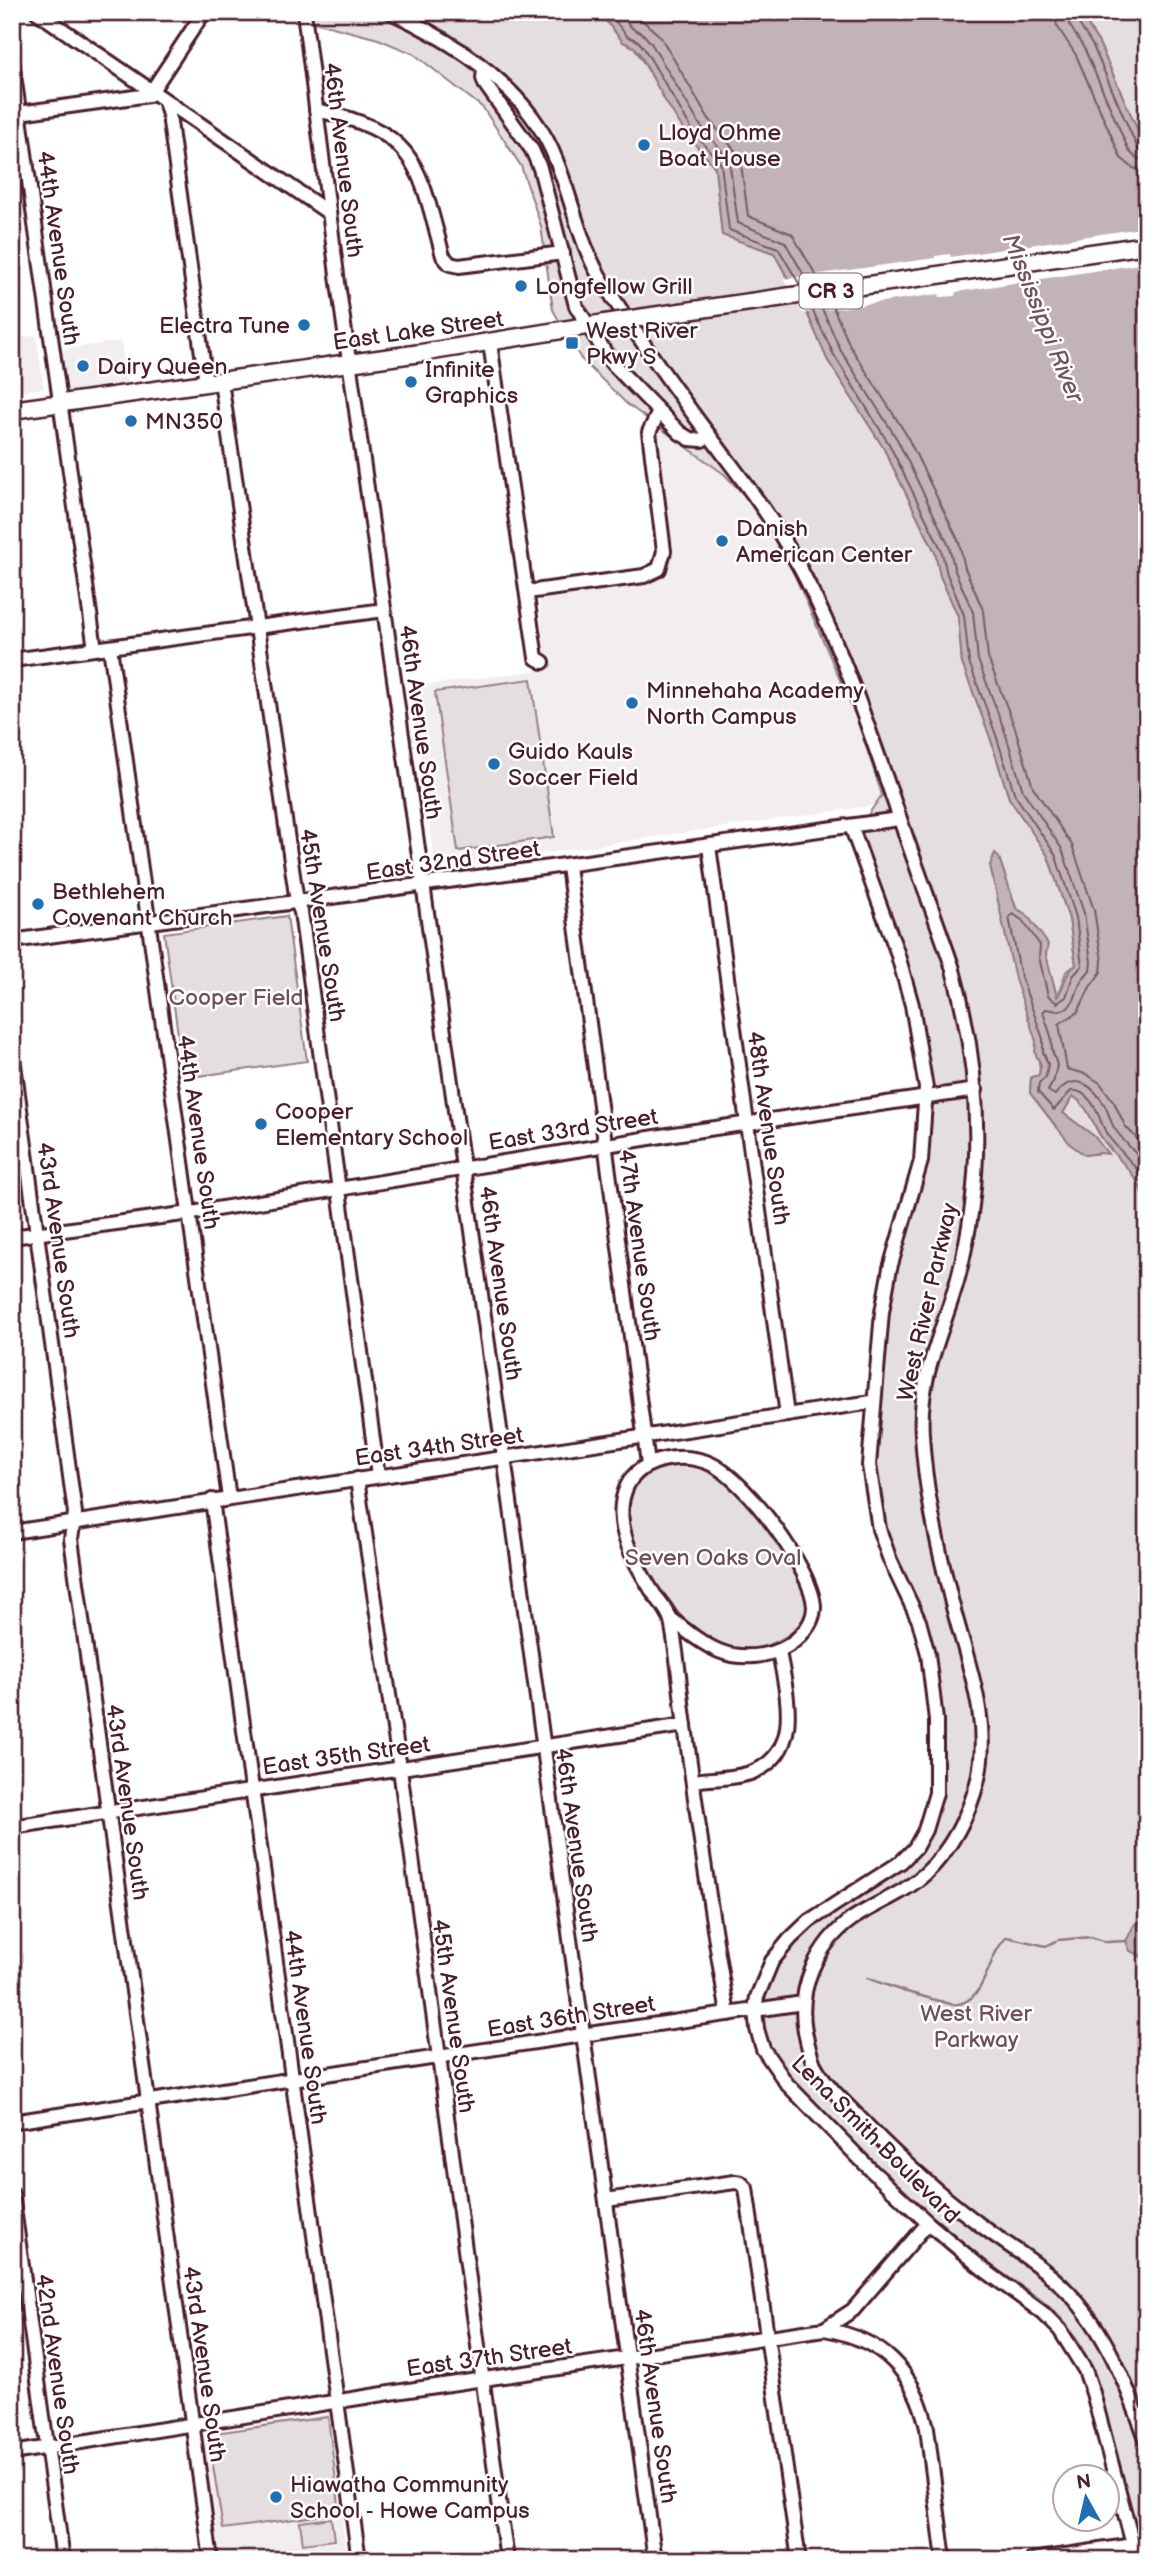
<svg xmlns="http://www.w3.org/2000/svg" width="1159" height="2572" font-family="'Balsamiq Sans',sans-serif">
  <rect width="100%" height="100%" fill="#fff"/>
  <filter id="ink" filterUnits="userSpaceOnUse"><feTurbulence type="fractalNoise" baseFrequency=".0143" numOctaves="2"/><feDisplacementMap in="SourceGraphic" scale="14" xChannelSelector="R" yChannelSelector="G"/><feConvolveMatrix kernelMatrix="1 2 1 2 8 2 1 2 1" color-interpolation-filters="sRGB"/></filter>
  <g filter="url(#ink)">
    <g fill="#f2eeef">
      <path d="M36,335l8,53 -32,4v-53z"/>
      <path d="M121,341l6,43 -59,10 -3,-3 -7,-41z"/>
      <path d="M657,426l67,48 26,27 27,39 16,31 64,148 25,77 -5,9 -442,64 -23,-182 134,-18 -7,-72 115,-18 13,-12 4,-12 -17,-124z"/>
      <path d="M329,2414l18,146h-126l-18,-127z"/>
    </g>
    <g fill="#e5dee0" stroke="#987e86" stroke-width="2">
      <path d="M276,12h323l24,30 11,5 53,88 28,32 7,68 52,18 34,62 19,44 56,88 52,105 5,24 18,40 4,47 28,74 19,61 39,58 21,63 7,46 -10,7 -9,25 -11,-42 -19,-40 -11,-7 -17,-50 37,183c-1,13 6,21 3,34l-8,3 -1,15 24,31 31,31 15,-2 -6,-17 -31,-23 10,-17c15,10 17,21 25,36 11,21 33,34 43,57 4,8 4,18 6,27v702l-13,8 4,30 9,2v602h-4l-50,-191c-12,-24 -25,-48 -47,-65 -25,-21 -55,-35 -81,-57 -47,-40 -93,-84 -137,-129 -24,-24 -55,-50 -63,-85 -6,-23 -2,-39 8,-60 32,-62 102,-71 144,-118 10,-11 16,-26 20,-40 7,-20 5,-41 5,-62 -1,-45 -2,-90 -17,-133 -8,-23 -21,-43 -31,-65 -11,-27 -16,-58 -19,-87 -1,-21 3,-43 5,-63 4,-44 5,-90 16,-133 9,-38 26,-74 31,-113 17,-113 -25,-226 -70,-329l25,-35 -25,-76 -64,-148 -16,-31 -27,-39 -26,-27 -97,-70 -46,-45 -28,-49 -12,-84 -20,-60 -38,-58 -69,-54 -36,-15z"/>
      <path d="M1079,12h68v139l-48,-108z"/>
      <path d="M531,679l23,158 -96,14 -23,-159z"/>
      <path d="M287,916l20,145 -123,17 -20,-145z"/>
      <path d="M667,1465c13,0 29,-1 42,3 29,11 100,109 98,141 -1,19 -29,34 -46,38 -17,4 -37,2 -52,-7 -45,-27 -130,-152 -42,-175z"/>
      <path d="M328,2417l12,96 -117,16 -15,-95z"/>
      <path d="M331,2518l3,22 -31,4 -3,-22z"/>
    </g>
    <g fill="#c1b3b6" stroke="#91787e" stroke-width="2">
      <path d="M599,12h480l20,31 48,108v1065c-2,-9 -2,-19 -6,-27 -9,-21 -29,-34 -40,-53 -10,-15 -12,-29 -28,-40l-10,17 31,23 14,18 -8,-1 -15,2 -14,-10 -41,-52 1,-16 8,-2 2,-10 -6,-12 1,-12 -21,-62 -25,-114 5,-12 4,5 17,50 11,7 21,29 -2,11 11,42c9,-12 6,-22 19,-32l-7,-46 -21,-63 -39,-58 -19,-61 -28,-74 -4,-47 -18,-40 -5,-24 -52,-105 -56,-88 -19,-44 -34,-62 -52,-18 -7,-68 -28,-32 -23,-36 -25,-47 -5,-5 -11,-5z"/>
      <path d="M1147,1918v40l-17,-7 -4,-10 8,-16z"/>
    </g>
    <path fill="#fff" d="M1147,227v36l-191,29 -1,4 -15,1 -1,-3 -136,19 -19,-34 151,-21v-2l15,-2 1,3z"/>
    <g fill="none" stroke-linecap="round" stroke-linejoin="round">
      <g stroke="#7a5a63" stroke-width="2">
        <path d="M608,12l19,24 11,5 6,7 49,83 28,33 8,66 49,18 22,37"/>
        <path d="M619,12l13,16 11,6 8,9 49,82 29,35 9,63 47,19 24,42"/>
        <path d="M633,12l27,24 49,83 28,34 4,11 7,52 44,18 28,48"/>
        <path d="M1055,12l2,14 19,29 45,103 12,10 14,3"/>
        <path d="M1065,12l2,9 18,29 44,101 7,7 11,2"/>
        <path d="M1074,12l1,6 18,28 44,101 4,4h6"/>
        <path d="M830,300l20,46 56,88 53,108 6,26 18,42 5,48 27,70 18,59 39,58 22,65 8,51 -1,11 -11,15 -12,25 -19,12 8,45 19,5 14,9 14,19 11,24 22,23"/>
        <path d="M819,302l22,49 56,88 52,107 6,25 18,41 5,48 27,72 18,59 39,58 22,64 7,49 -1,8 -9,11 -7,19 -6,8 -10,3 -12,-2 -3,3 8,24 1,14 5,15 -3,15 -6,11 7,4c19,-25 39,-10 51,13 4,8 5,18 12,25 9,12 20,22 29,34"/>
        <path d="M809,303l25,52 55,89 52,105 6,25 17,41 5,47 27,73 19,60 40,59 21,63 6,49 -9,10 -7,21 -9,6 -9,-7 -9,-39 1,-12 -18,-25 -9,-6 -4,3 12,60 22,62v13l5,12 -2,13 -7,6 -1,9 16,18 17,-19c6,-1 10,1 15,5 12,11 14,27 22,40 13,17 29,29 39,49"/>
      </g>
      <path stroke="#91787e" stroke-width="2.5" d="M867,1978l36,13 51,14c34,-3 32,-50 53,-68l39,9 12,-6 33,-3 15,5 20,-1"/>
      <defs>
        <g id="minor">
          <path d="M37,12l292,201"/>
          <path d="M304,12l34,271 166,1174 151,1103"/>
          <path d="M391,12c66,31 138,77 165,148 17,41 23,84 47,122 30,48 63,95 97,141 35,47 72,93 100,145 42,78 70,164 99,248 17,51 36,100 53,150 29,103 33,209 6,312 -15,55 -40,98 -36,157 3,54 15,108 28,160 14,60 42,121 28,184 -8,34 -27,71 -53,95 -22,20 -49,29 -73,45 -35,25 -55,69 -47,112 2,11 5,23 9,33 9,17 24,32 38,46 39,41 81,80 127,114 29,22 63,41 88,67 40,40 61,98 80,150"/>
          <path d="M12,61l83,588"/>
          <path d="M484,70l-1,8 2,6 47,66 8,18 36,138 35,56 69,71 10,6 12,1 7,-5"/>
          <path d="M165,101l4,14 37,268"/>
          <path d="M316,110c102,22 102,54 127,146l7,8 9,2 104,-13"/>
          <path d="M12,114l137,-19 55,-83"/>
          <path d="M490,343l46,315 7,4"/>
          <path d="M221,381l76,521 4,10 77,564"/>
          <path d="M527,592l117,-16 15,-7 5,-18 -15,-119 10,-20"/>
          <path d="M110,647l119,851"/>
          <path d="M12,660l372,-50"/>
          <path d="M851,826l46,126 15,53 14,83 -5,73 -31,107 -8,44 -13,153 10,64 11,31 29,61 9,33 8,66v73l-11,37 -10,18 -14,14 -92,59 -19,18 -18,22 -15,36 -2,13 2,19 6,20 24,35 85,87 56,52 55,46 60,44 17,17 25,40 8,23 44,167"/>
          <path d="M709,846l78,569"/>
          <path d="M568,866l80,598"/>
          <path d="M12,941l887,-122"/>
          <path d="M12,1050l63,463 -4,26 140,1021"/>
          <path d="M12,1237l186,-25 476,-78 302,-44"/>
          <path d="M357,1479l43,290 107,791"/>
          <path d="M212,1500l147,1060"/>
          <path d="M12,1532l860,-130"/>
          <path d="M670,1618c34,27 58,48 104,34 18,-5 40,-25 40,-45 -1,-37 -69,-128 -103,-143 -27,-12 -70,-7 -84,22 -17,37 8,78 27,108 6,8 15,17 17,27 7,34 9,70 14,105 13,96 26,192 43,288"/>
          <path d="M693,1781c19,-3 42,-2 60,-9 51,-21 33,-79 26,-121"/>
          <path d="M12,1827l673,-102"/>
          <path d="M12,2122l570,-87 221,-32"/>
          <path d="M12,2194l51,366"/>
          <path d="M606,2200l129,-18 6,1 5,5 53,372"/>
          <path d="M824,2329c58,10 90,41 103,99l17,132"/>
          <path d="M12,2453l397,-63 415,-61 29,-19 75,-87"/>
          <path d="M1032,2560l115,-17"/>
        </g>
        <g id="major">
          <path d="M666,314l481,-69"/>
          <path d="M12,410l409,-57 184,-30"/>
        </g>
      </defs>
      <use href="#minor" stroke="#4a1f2b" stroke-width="18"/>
      <use href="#major" stroke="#4a1f2b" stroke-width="21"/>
      <use href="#minor" stroke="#fff" stroke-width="12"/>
      <use href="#major" stroke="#fff" stroke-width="16"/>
      <defs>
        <path id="major-bridge" d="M605,323l61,-9"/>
      </defs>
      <use href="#major-bridge" stroke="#4a1f2b" stroke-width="21" stroke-linecap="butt"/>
      <use href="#major-bridge" stroke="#fff" stroke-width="16"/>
    </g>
  </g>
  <g fill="#1f6fb2" stroke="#fff" stroke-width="2.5">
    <circle cx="644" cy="145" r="7"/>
    <circle cx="521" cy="286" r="7"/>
    <circle cx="304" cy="325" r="7"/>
    <rect x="565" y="336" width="14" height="14" rx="3.5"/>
    <circle cx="83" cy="366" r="7"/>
    <circle cx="411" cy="382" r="7"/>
    <circle cx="131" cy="421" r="7"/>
    <circle cx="722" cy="541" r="7"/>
    <circle cx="632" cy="703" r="7"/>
    <circle cx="494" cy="764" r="7"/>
    <circle cx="38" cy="904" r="7"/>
    <circle cx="261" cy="1124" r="7"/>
    <circle cx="276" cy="2497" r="7"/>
  </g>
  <g text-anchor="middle" stroke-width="5" stroke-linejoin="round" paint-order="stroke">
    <rect fill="#fff" stroke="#80626b" stroke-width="2" x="799.5" y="273.5" width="63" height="35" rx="5"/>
    <g font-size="21" font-weight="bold" fill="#4a1f2b">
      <text x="831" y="298">CR 3</text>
    </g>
    <g font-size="23" fill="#4a1f2b" stroke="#fff" text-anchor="start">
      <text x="658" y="140">Lloyd Ohme<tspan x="658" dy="26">Boat House</tspan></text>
      <text x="535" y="294">Longfellow Grill</text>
      <text x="290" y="333" text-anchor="end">Electra Tune</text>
      <text x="586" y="338">West River<tspan x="586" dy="26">Pkwy S</tspan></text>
      <text x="97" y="374">Dairy Queen</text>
      <text x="425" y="377">Infinite<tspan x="425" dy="26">Graphics</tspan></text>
      <text x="145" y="429">MN350</text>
      <text x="736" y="536">Danish<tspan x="736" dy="26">American Center</tspan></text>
      <text x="646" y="698">Minnehaha Academy<tspan x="646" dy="26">North Campus</tspan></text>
      <text x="508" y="759">Guido Kauls<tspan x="508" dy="26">Soccer Field</tspan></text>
      <text x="52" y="899">Bethlehem<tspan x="52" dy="26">Covenant Church</tspan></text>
      <text x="275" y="1119">Cooper<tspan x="275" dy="26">Elementary School</tspan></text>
      <text x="290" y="2492">Hiawatha Community<tspan x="290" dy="26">School - Howe Campus</tspan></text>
    </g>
    <g font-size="23" fill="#4a1f2b" stroke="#fff">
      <text transform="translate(344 160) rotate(83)" y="8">46th Avenue South</text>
      <text transform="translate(59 248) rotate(82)" y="8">44th Avenue South</text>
      <text transform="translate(418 330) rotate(-8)" y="8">East Lake Street</text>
      <text transform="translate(421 722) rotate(82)" y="8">46th Avenue South</text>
      <text transform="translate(453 860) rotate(-8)" y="8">East 32nd Street</text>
      <text transform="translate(323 925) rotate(81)" y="8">45th Avenue South</text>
      <text transform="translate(769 1128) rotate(82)" y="8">48th Avenue South</text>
      <text transform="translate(573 1129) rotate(-9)" y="8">East 33rd Street</text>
      <text transform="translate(199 1132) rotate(82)" y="8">44th Avenue South</text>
      <text transform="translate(59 1240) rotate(82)" y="8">43rd Avenue South</text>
      <text transform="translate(640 1245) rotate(82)" y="8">47th Avenue South</text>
      <text transform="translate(501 1283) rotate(82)" y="8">46th Avenue South</text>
      <text transform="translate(927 1302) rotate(-77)" y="8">West River Parkway</text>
      <text transform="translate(439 1446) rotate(-8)" y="8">East 34th Street</text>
      <text transform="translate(346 1755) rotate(-8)" y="8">East 35th Street</text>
      <text transform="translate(128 1802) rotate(82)" y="8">43rd Avenue South</text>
      <text transform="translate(577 1845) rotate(82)" y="8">46th Avenue South</text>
      <text transform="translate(454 2016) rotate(82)" y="8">45th Avenue South</text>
      <text transform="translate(571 2016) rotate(-9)" y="8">East 36th Street</text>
      <text transform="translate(306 2027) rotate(82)" y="8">44th Avenue South</text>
      <text transform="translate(876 2139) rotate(45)" y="8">Lena Smith Boulevard</text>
      <text transform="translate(489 2357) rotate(-8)" y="8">East 37th Street</text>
      <text transform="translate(205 2364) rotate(82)" y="8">43rd Avenue South</text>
      <text transform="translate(58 2374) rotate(82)" y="8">42nd Avenue South</text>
      <text transform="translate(656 2406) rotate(82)" y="8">46th Avenue South</text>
    </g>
    <g font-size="23" fill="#714f58" stroke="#fff">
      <text x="236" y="1005">Cooper Field</text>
      <text x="713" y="1565">Seven Oaks Oval</text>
      <text x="976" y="2021">West River<tspan x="976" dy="26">Parkway</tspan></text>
    </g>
    <g font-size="24" font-style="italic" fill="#74535c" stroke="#fff">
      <text transform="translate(1043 318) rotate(68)" y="8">Mississippi River</text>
    </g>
  </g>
  <rect width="1159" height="2572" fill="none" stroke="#fff" stroke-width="42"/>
  <rect x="21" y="21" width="1117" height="2530" fill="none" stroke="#4a1f2b" stroke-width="2.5" filter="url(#ink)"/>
  <g transform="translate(1086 2498) rotate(352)"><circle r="33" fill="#ffffff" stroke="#b7a5aa" stroke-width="2"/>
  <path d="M0-5L12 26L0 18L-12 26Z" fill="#1f6fb2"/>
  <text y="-10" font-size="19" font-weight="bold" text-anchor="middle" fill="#4a1f2b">N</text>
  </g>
</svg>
